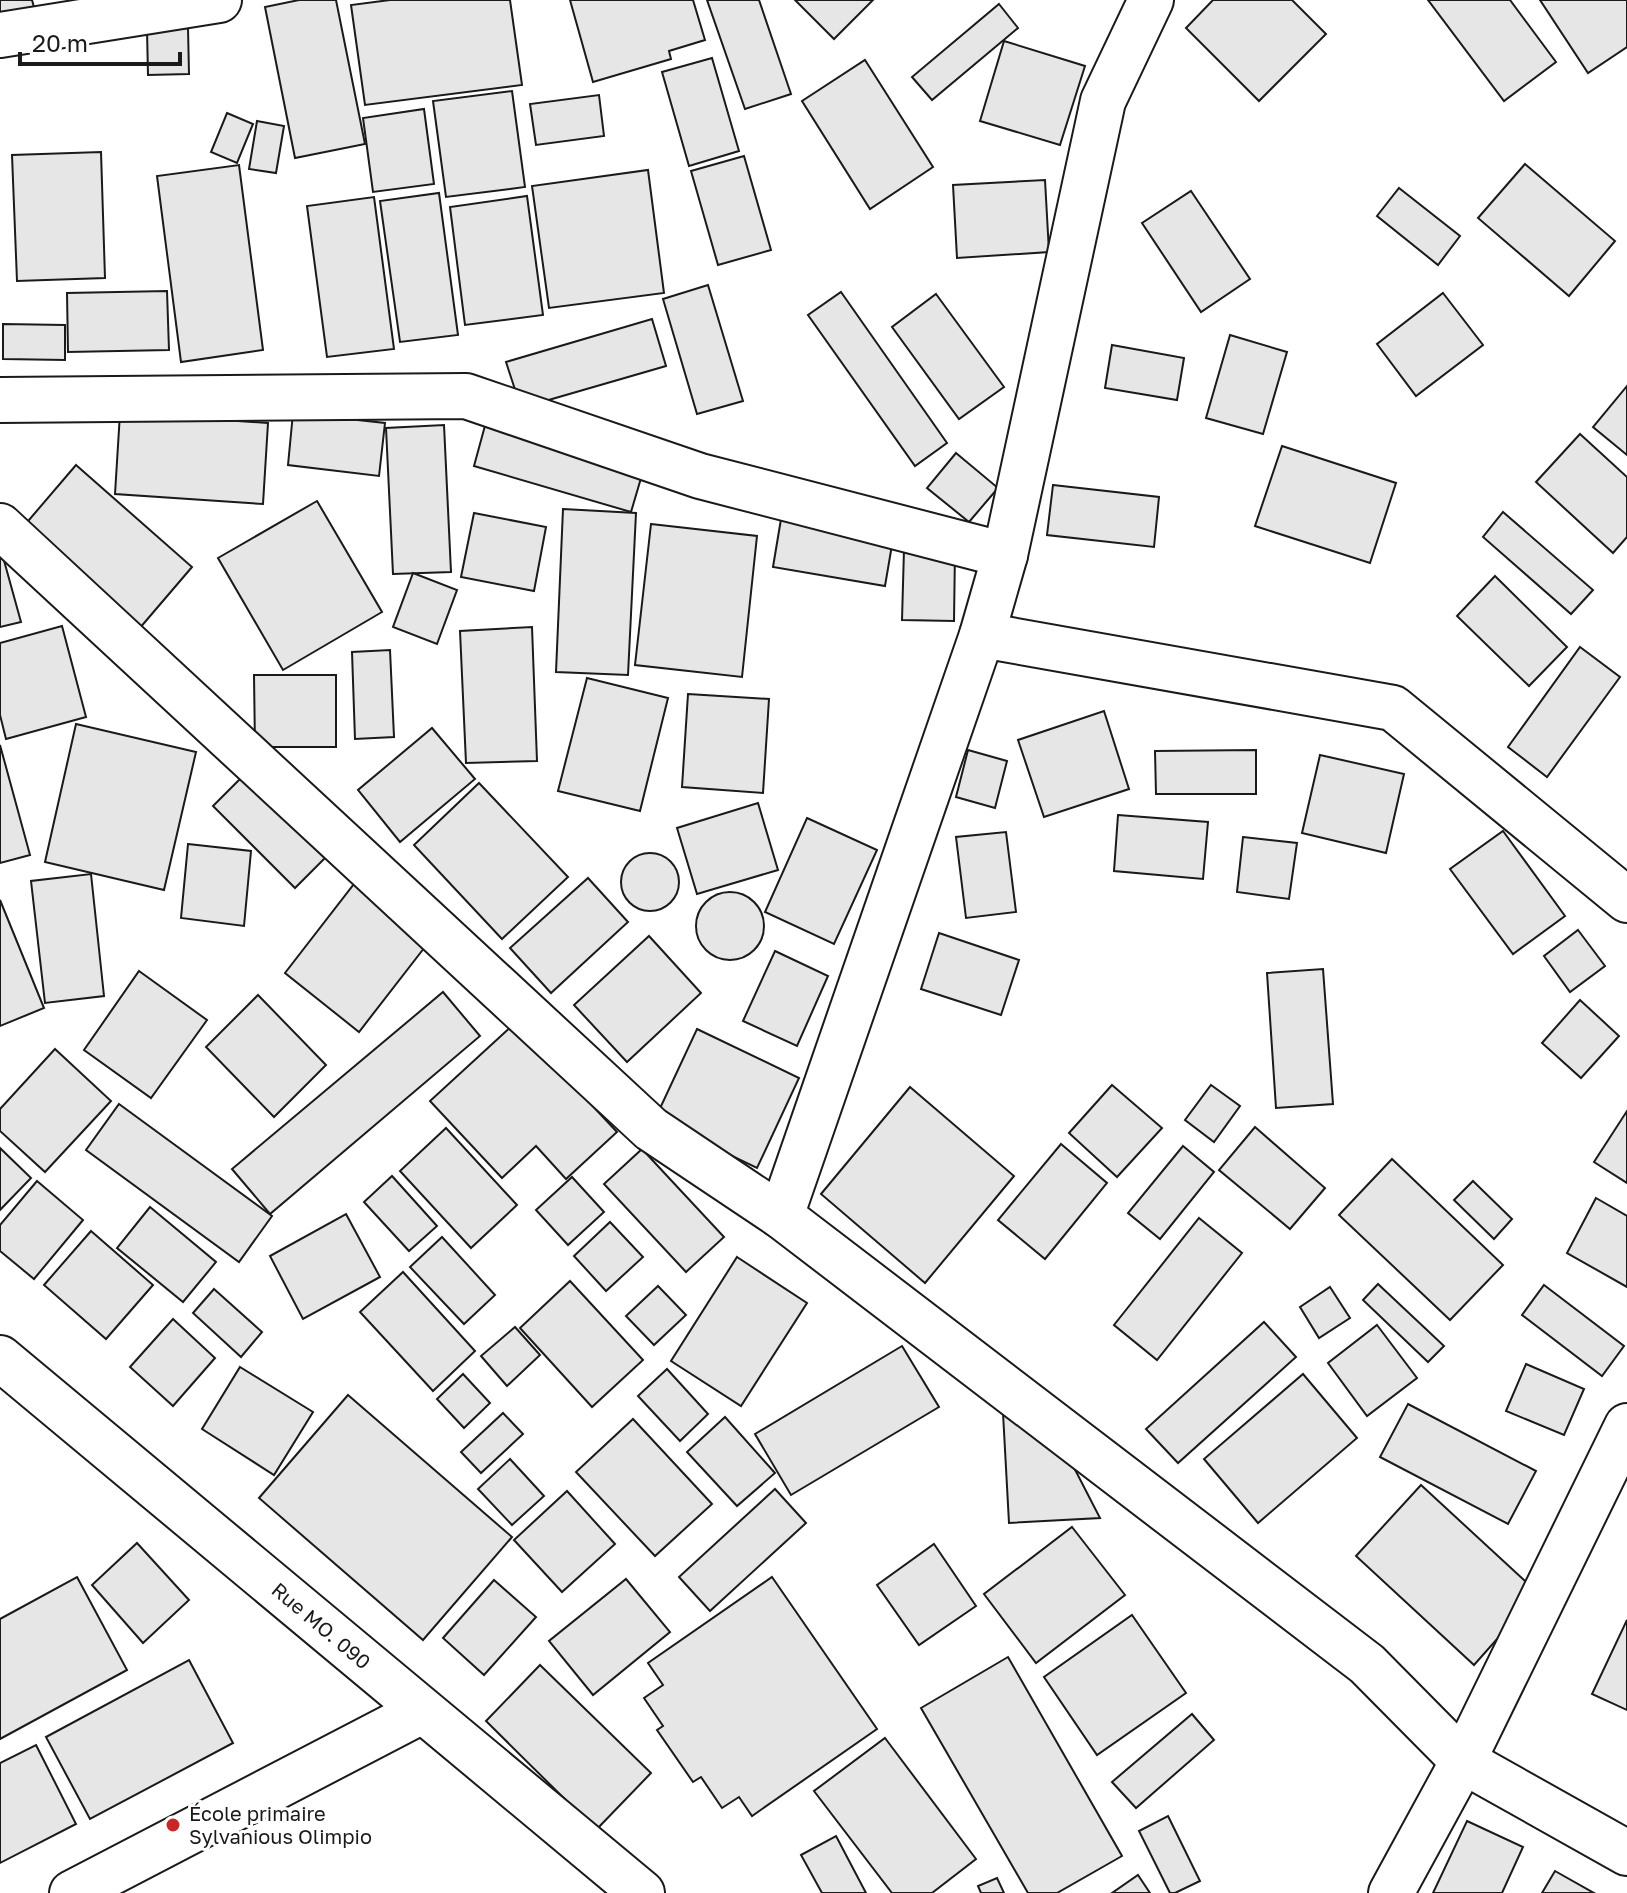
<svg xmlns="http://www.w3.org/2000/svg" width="1627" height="1893" font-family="'Golos Text',sans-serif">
  <rect width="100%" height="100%" fill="#fff"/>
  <g fill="#e6e6e6" stroke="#1a1a1a" stroke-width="2">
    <path d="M0,0h32l3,11 -35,9z"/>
    <path d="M299,0h37l29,144 -70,14 -30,-151z"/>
    <path d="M390,0h120l12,85 -157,20 -14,-100z"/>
    <path d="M570,0h123l12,40 -36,11 2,8 -78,23z"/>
    <path d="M707,0h52l32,94 -46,15z"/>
    <path d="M795,0h78l-39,39z"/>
    <path d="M1213,0h79l34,34 -67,67 -73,-73z"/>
    <path d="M1428,0h82l46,62 -52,39z"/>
    <path d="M1540,0h87v47l-39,26z"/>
    <path d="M999,4l19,24 -86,72 -20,-23z"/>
    <path d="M188,28l1,46 -41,1 -1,-45z"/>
    <path d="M1004,41l81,25 -25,79 -80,-24z"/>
    <path d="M712,58l27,93 -50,15 -27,-94z"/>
    <path d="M865,60l68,107 -63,42 -68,-108z"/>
    <path d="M512,91l13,96 -79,10 -13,-96z"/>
    <path d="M599,95l5,41 -68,9 -6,-41z"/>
    <path d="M424,109l10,75 -61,8 -10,-74z"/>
    <path d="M227,113l26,11 -16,39 -26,-11z"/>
    <path d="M257,121l27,5 -8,47 -27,-4z"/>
    <path d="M101,152l4,126 -88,3 -5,-126z"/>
    <path d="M744,156l27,94 -53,15 -27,-94z"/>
    <path d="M1525,164l90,77 -46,55 -91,-78z"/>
    <path d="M239,165l24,185 -82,12 -24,-186z"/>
    <path d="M648,170l16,123 -115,15 -17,-122z"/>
    <path d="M1045,180l4,72 -92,6 -4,-73z"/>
    <path d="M1399,188l61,48 -22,29 -61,-49z"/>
    <path d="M1191,191l59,88 -49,33 -59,-89z"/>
    <path d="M439,193l19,142 -58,7 -20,-141z"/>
    <path d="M527,196l16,119 -78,10 -15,-118z"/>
    <path d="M374,197l20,152 -67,8 -20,-151z"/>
    <path d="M708,285l35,116 -46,13 -34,-115z"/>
    <path d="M167,291l2,59 -101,2 -1,-59z"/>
    <path d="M841,292l106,151 -32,23 -107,-151z"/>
    <path d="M1443,293l40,52 -67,51 -39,-52z"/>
    <path d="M936,294l68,93 -45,32 -67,-92z"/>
    <path d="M652,319l14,47 -145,42 -15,-46z"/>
    <path d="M3,324l62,1v35l-62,-1z"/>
    <path d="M1230,335l57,17 -24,82 -57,-16z"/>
    <path d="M1112,345l72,13 -7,42 -72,-12z"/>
    <path d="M1627,386v69l-34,-28z"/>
    <path d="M120,413l148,10 -5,81 -148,-10z"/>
    <path d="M293,413l92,10 -6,53 -91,-11z"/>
    <path d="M486,422l158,46 -13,44 -157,-46z"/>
    <path d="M444,425l7,147 -58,2 -7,-146z"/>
    <path d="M1580,434l47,43v60l-14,16 -77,-71z"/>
    <path d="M1282,446l114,37 -26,80 -115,-37z"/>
    <path d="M956,453l42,35 -29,34 -42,-34z"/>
    <path d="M76,465l116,102 -53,62 -116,-102z"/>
    <path d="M1053,485l106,12 -5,50 -107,-12z"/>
    <path d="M317,501l65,111 -99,58 -65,-112z"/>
    <path d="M563,509l73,4 -8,162 -72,-3z"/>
    <path d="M1503,512l90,78 -22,24 -88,-77z"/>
    <path d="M474,513l72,14 -12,64 -73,-14z"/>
    <path d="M781,519l112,20 -8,47 -112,-19z"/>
    <path d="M651,524l106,12 -15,141 -107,-12z"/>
    <path d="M0,546l21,76 -21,5z"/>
    <path d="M904,549l51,1 -1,71 -52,-1z"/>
    <path d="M413,573l44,17 -20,54 -44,-17z"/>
    <path d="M1495,576l72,71 -38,39 -72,-70z"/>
    <path d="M62,626l24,91 -80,22 -6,-24v-72z"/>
    <path d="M532,627l5,134 -71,2 -6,-132z"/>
    <path d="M1580,647l40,30 -73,100 -39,-30z"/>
    <path d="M390,650l4,87 -39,2 -3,-87z"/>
    <path d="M254,675h82v72h-81z"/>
    <path d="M587,678l81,20 -28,113 -82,-20z"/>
    <path d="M688,694l81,5 -6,94 -81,-6z"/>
    <path d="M1104,711l25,78 -85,28 -26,-77z"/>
    <path d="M76,724l120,28 -32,138 -119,-28z"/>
    <path d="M432,728l43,51 -75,63 -42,-52z"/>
    <path d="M0,745l30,110 -30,8z"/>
    <path d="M968,750l39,11 -12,47 -39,-11z"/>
    <path d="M1256,750v44h-100l-1,-43z"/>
    <path d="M1320,755l84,19 -18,79 -84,-20z"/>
    <path d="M243,776l82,82 -30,30 -82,-82z"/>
    <path d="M479,783l89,94 -66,62 -88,-94z"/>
    <path d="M758,803l20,67 -81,24 -20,-66z"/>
    <path d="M1118,815l90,7 -5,57 -89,-8z"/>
    <path d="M807,818l70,32 -43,94 -69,-32z"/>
    <path d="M1503,831l62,85 -52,38 -63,-85z"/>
    <path d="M1006,832l10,80 -50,6 -10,-81z"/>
    <path d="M1243,837l54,6 -8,56 -52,-7z"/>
    <path d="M188,844l63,7 -7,75 -63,-8z"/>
    <circle cx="650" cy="882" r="29"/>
    <path d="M91,874l13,122 -59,7 -14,-122z"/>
    <path d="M588,878l40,44 -77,71 -41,-45z"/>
    <path d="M354,884l74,59 -69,89 -74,-59z"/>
    <circle cx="730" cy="926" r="34"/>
    <path d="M0,900l44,108 -44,18z"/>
    <path d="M1578,930l27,36 -35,26 -26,-36z"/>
    <path d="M939,933l80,27 -18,55 -80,-26z"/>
    <path d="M649,936l52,57 -74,69 -53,-57z"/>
    <path d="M775,951l53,25 -31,70 -54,-25z"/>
    <path d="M1323,969l10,135 -57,4 -9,-135z"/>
    <path d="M139,971l68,49 -56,78 -67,-48z"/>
    <path d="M443,992l37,44 -210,178 -38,-45z"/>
    <path d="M258,995l68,70 -52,52 -68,-70z"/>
    <path d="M1580,1000l39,36 -38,42 -39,-35z"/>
    <path d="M515,1023l102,109 -51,47 -30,-33 -34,32 -72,-77z"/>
    <path d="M697,1029l102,49 -42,90 -102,-49z"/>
    <path d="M55,1049l56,52 -66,71 -45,-41v-22z"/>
    <path d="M1112,1085l50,43 -45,49 -48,-44z"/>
    <path d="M1211,1085l29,21 -26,36 -29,-22z"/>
    <path d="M910,1087l104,89 -89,107 -104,-89z"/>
    <path d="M119,1104l153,112 -33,46 -153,-112z"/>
    <path d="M1627,1111v72l-33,-21z"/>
    <path d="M1255,1127l70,61 -35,41 -71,-59z"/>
    <path d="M446,1128l71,77 -46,43 -71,-77z"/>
    <path d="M1061,1144l46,39 -62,76 -47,-39z"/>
    <path d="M1183,1146l31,26 -54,67 -32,-26z"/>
    <path d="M0,1148l31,30 -31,32z"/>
    <path d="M642,1149l82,88 -38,35 -82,-88z"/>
    <path d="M1392,1159l111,106 -53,55 -111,-105z"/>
    <path d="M392,1176l45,50 -28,25 -45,-49z"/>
    <path d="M572,1177l32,35 -36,33 -32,-35z"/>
    <path d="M37,1181l46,39 -49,59 -34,-28v-26z"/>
    <path d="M1473,1181l39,38 -18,20 -40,-39z"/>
    <path d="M1596,1198l31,18v71l-60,-34z"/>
    <path d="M150,1207l66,55 -33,40 -66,-54z"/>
    <path d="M346,1214l34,63 -77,42 -33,-63z"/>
    <path d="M1199,1218l43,35 -85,107 -43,-35z"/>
    <path d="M610,1222l33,35 -37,34 -32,-35z"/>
    <path d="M91,1231l62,54 -47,54 -62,-54z"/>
    <path d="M442,1237l53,58 -31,29 -54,-57z"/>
    <path d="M737,1257l70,46 -66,103 -70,-45z"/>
    <path d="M403,1272l72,79 -42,40 -73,-79z"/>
    <path d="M570,1281l73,79 -51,47 -72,-79z"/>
    <path d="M1378,1284l66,62 -16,16 -65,-62z"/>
    <path d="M1544,1285l80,61 -22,30 -80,-61z"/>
    <path d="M658,1286l28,29 -32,30 -28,-29z"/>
    <path d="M1330,1287l20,31 -31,20 -19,-31z"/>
    <path d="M214,1289l48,43 -21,25 -48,-44z"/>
    <path d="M173,1319l42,39 -42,48 -43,-39z"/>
    <path d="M1264,1322l32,35 -118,106 -32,-34z"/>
    <path d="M1377,1325l40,53 -50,38 -39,-53z"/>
    <path d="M515,1327l25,28 -33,31 -26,-30z"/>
    <path d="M902,1346l37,61 -148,88 -36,-61z"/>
    <path d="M1526,1364l58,25 -20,46 -58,-24z"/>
    <path d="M240,1367l73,45 -39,63 -72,-46z"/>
    <path d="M667,1369l41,45 -28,27 -42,-45z"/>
    <path d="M463,1374l27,29 -26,25 -27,-29z"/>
    <path d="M1303,1374l54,64 -99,85 -54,-64z"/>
    <path d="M348,1395l164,142 -89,103 -164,-142z"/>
    <path d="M1408,1404l128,67 -28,53 -128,-67z"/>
    <path d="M503,1413l20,21 -42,39 -20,-21z"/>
    <path d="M1003,1413l65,43 32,62 -91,5z"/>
    <path d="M725,1417l50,56 -38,33 -50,-54z"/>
    <path d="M633,1419l79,85 -57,52 -79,-84z"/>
    <path d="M510,1459l34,37 -32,29 -34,-36z"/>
    <path d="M1421,1485l117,108 -64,72 -118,-109z"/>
    <path d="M775,1489l31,34 -96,88 -31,-34z"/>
    <path d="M567,1491l48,53 -53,48 -48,-52z"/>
    <path d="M1072,1527l53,68 -89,68 -52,-69z"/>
    <path d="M137,1543l52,57 -46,43 -51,-58z"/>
    <path d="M934,1544l42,62 -57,39 -42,-60z"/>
    <path d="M77,1577l50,93 -127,69v-120z"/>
    <path d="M772,1577l105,152 -125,87 -13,-19 -17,11 -21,-31 -8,5 -36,-52 6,-4 -19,-28 19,-13 -15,-22z"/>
    <path d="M626,1579l44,53 -77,63 -44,-54z"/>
    <path d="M494,1580l42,37 -52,58 -41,-37z"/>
    <path d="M1132,1615l54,78 -89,62 -53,-78z"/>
    <path d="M1627,1620v90l-35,-16z"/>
    <path d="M1008,1657l114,199 -65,37h-29l-107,-185z"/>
    <path d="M189,1660l44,83 -143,76 -44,-82z"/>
    <path d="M540,1665l111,108 -55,57 -110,-109z"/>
    <path d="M1192,1714l22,26 -78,68 -24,-26z"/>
    <path d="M885,1738l91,121 -44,34h-40l-78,-102z"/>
    <path d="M36,1745l40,79 -76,39v-100z"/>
    <path d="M1168,1816l32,65 -25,12h-5l-31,-62z"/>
    <path d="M1467,1821l56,26 -21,46h-69z"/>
    <path d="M836,1836l30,57h-44l-21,-38z"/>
    <path d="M1555,1871l39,22h-52z"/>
    <path d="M1138,1875l12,18h-38z"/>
    <path d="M997,1878l7,15h-23l-3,-7z"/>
  </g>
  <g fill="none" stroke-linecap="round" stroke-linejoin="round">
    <defs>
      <g id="minor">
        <path d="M0,35l219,-35"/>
        <path d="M0,400l466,-4 234,80 305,79"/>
        <path d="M0,526l651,603 130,87 586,448 96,97 164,92"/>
        <path d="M982,635l411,73 234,192"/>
        <path d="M781,1216l201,-581 23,-80 98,-454 48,-101"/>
        <path d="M0,1358l642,535"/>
        <path d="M72,1893l350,-182"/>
        <path d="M1391,1893l72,-132 164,-335"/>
      </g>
    </defs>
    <use href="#minor" stroke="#1a1a1a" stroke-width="48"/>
    <use href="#minor" stroke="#fff" stroke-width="44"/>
  </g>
  <circle fill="#c62828" stroke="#fff" stroke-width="3" cx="173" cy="1825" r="8"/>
  <g text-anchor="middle" stroke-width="6" stroke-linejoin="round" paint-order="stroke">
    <g font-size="20" fill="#1a1a1a" stroke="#fff">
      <text transform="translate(321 1626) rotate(40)" y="7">Rue MO. 090</text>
    </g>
    <g font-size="20" fill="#1a1a1a" stroke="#fff" text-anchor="start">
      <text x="189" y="1821">École primaire<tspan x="189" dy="23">Sylvanious Olimpio</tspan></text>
    </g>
  </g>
  <path d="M20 52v12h160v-12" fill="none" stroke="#1a1a1a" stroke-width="4"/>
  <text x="32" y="52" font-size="24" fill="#1a1a1a" stroke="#ffffff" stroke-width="6" paint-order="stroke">20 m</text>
</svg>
